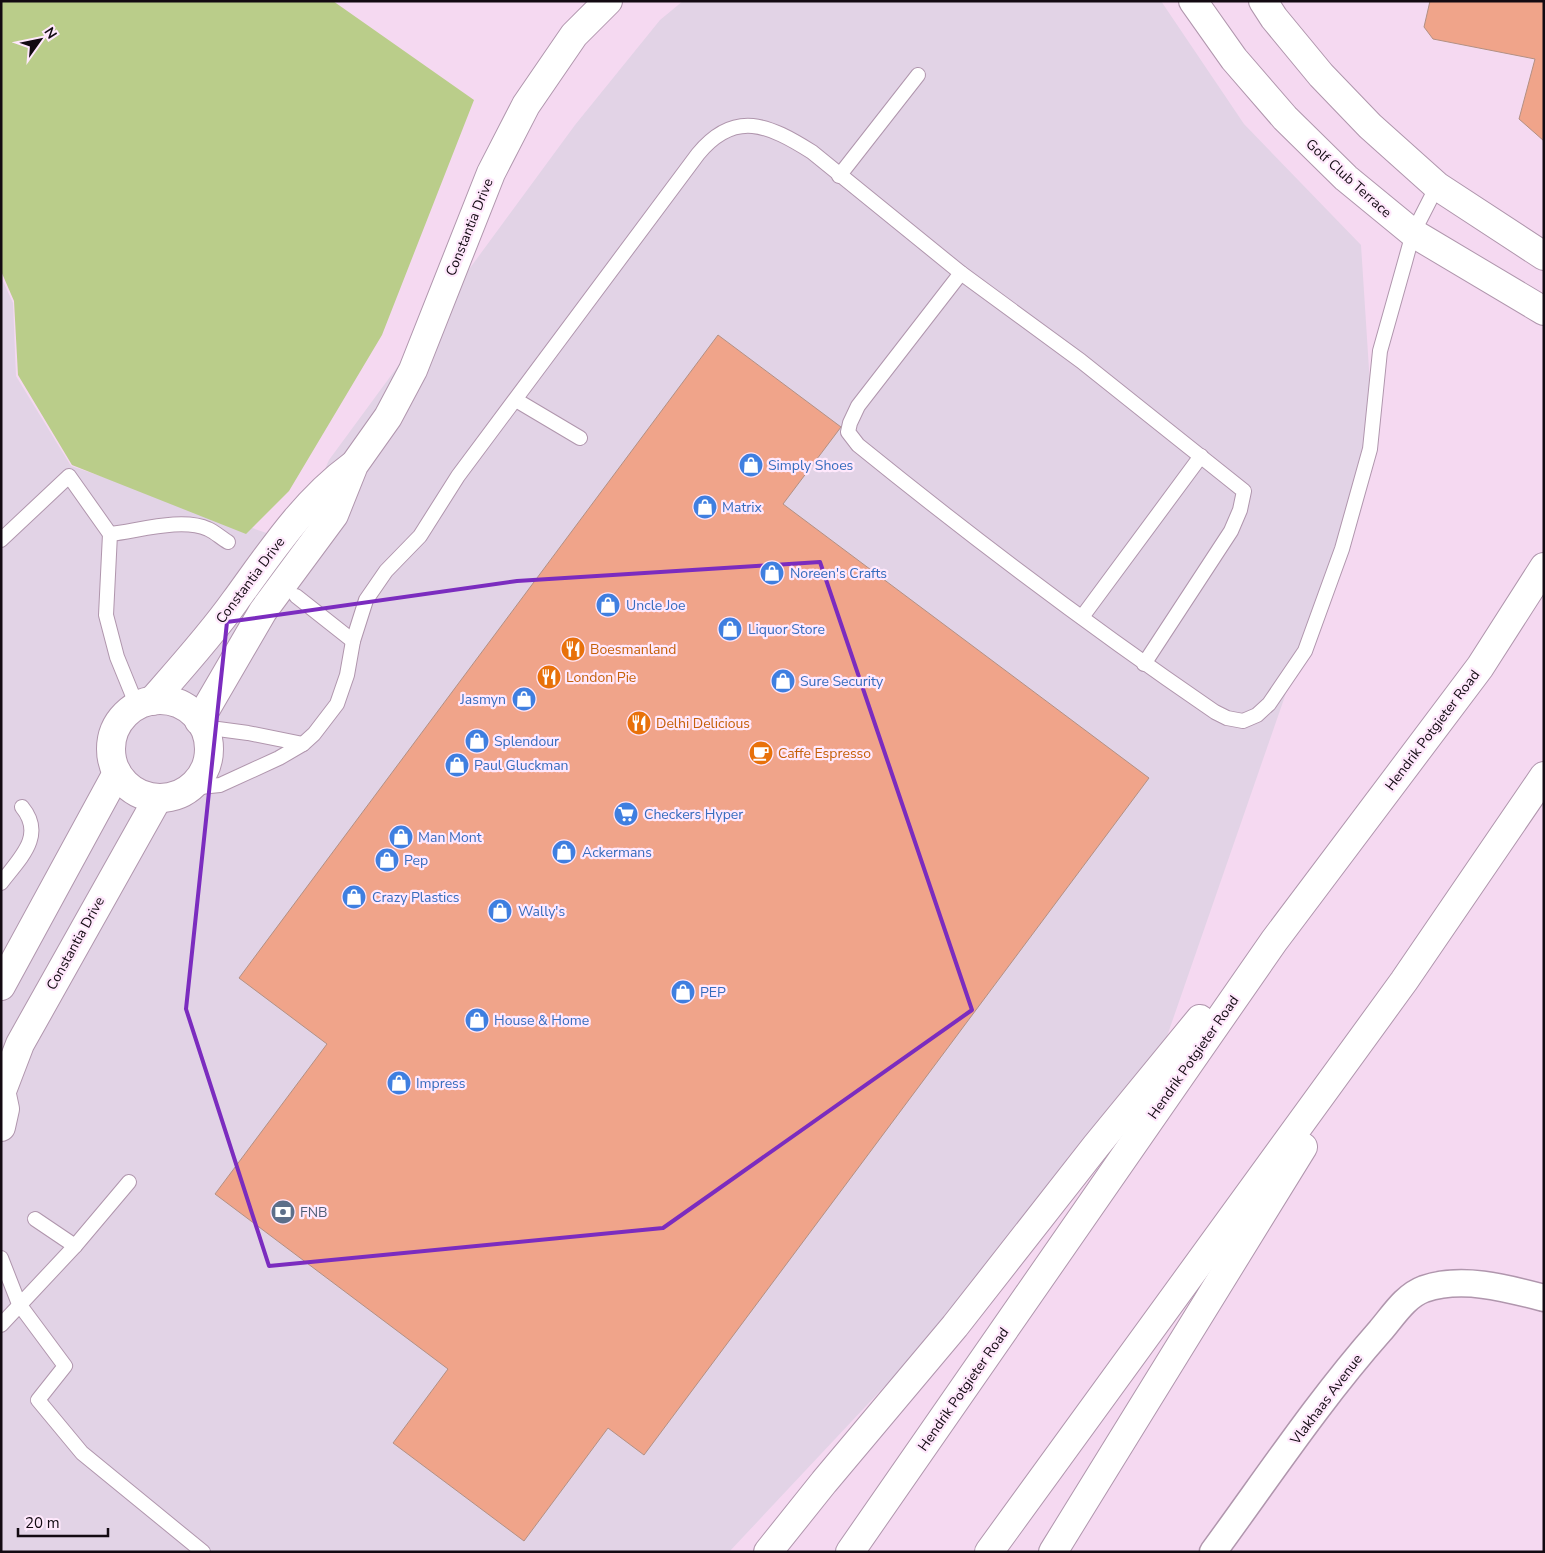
<svg xmlns="http://www.w3.org/2000/svg" width="1545" height="1553" font-family="'Nunito Sans',sans-serif">
  <rect width="100%" height="100%" fill="#f5d9f1"/>
  <path fill="#e2d3e6" d="M683,1h478l83,123 117,121 13,202 -36,96 -174,502 -173,228 -262,279h-728v-1275l12,26 3,73 55,90 222,76 36,-82 246,-335 85,-105z"/>
  <path fill="#bacd8a" d="M1,1h332l141,99 -92,235 -93,156 -43,43 -174,-69 -54,-90 -4,-74 -13,-30z"/>
  <g fill="#f0a48a" stroke="#b29084">
    <path d="M1430,1h114v140l-25,-22 16,-60 -102,-20 -9,-12z"/>
    <path d="M718,335l123,92 -58,77 366,274 -505,677 -36,-27 -84,113 -131,-98 55,-74 -233,-175 112,-150 -88,-66z"/>
  </g>
  <g fill="none" stroke-linecap="round" stroke-linejoin="round">
    <defs>
      <g id="lane">
        <path d="M839,176l79,-101"/>
        <path d="M961,273l-103,133 -8,17 -2,9 10,13c116,94 234,183 357,267l12,6 16,3 14,-6 12,-11 36,-53 37,-102 28,-100 10,-98 25,-89 8,-29 24,-47"/>
        <path d="M516,400l64,38"/>
        <path d="M1,540l68,-64 41,58"/>
        <path d="M296,596l57,45"/>
        <path d="M1082,617l119,-161"/>
        <path d="M137,706l-20,-49 -11,-42 4,-81c28,-3 72,-17 98,-5 7,3 13,9 20,13"/>
        <path d="M203,727l45,6 55,11"/>
        <path d="M190,788l30,-3 59,-27 24,-14 11,-10 23,-30 10,-29 6,-34 13,-41 20,-29 34,-35 38,-60 240,-322c37,-45 71,-29 114,-2l149,121 120,88 163,130 -4,19 -9,21 -87,133"/>
        <path d="M1,883c18,-24 45,-47 21,-76"/>
        <path d="M35,1219l40,27"/>
        <path d="M1,1258l18,46 46,62 -27,34 44,53 121,99"/>
        <path d="M1,1325l74,-79 54,-64"/>
      </g>
      <path id="street" d="M1213,1552c55,-75 106,-152 167,-221 13,-15 25,-35 44,-42 38,-13 82,-1 120,9"/>
      <g id="secondary">
        <path d="M1193,1l41,58 51,59 61,60 67,55 131,78"/>
        <path d="M1263,1l11,17 47,57 49,51 67,60 107,70"/>
        <circle cx="160" cy="749" r="49"/>
        <path d="M152,701c29,-33 58,-65 83,-100 35,-48 69,-100 117,-135"/>
        <path d="M199,721l64,-110 71,-96 20,-50 34,-48 25,-47 78,-197 35,-68 48,-70 34,-34"/>
        <path d="M1,986l116,-213"/>
        <path d="M1,1090l4,19 -4,18"/>
        <path d="M2,1091l18,-47 138,-246"/>
        <path d="M768,1552l56,-70 131,-156 141,-180 104,-127"/>
        <path d="M850,1552l424,-611 206,-274 64,-100"/>
        <path d="M989,1552l415,-571 140,-205"/>
        <path d="M1053,1552l250,-405"/>
      </g>
    </defs>
    <use href="#lane" stroke="#b096ad" stroke-width="16"/>
    <use href="#street" stroke="#b096ad" stroke-width="29"/>
    <use href="#secondary" stroke="#b096ad" stroke-width="30"/>
    <use href="#lane" stroke="#fff" stroke-width="14"/>
    <use href="#street" stroke="#fff" stroke-width="26"/>
    <use href="#secondary" stroke="#fff" stroke-width="28"/>
  </g>
  <path fill="none" stroke="#7b2cbf" stroke-width="4" stroke-linejoin="round" d="M820,562l152,448 -309,218 -394,38 -83,-257 41,-387 290,-41z"/>
  <defs>
    <symbol id="shop-disc" viewBox="-11 -11 22 22"><circle r="9.5" fill="#3f7fe0" stroke="#ffe8fc"/><path d="M-5-2.5h2.3a2.7 3.5 0 0 1 5.4 0H5L5.5 6h-11ZM-1.5-2.5h3a1.5 2.3 0 0 0-3 0Z" fill="#fff"/></symbol>
    <symbol id="restaurant-disc" viewBox="-11 -11 22 22"><circle r="9.5" fill="#e8710a" stroke="#ffe8fc"/><path d="M-5-6h1v4h1v-4h1v4h1v-4h1v5L-1.5 .5V6h-2V.5L-5-1ZM5-6V6H3V1.5H1.5Q1.5-4 5-6Z" fill="#fff"/></symbol>
    <symbol id="cafe-disc" viewBox="-11 -11 22 22"><circle r="9.5" fill="#e8710a" stroke="#ffe8fc"/><path d="M-5.5-4.5H6V0H3Q3 3.5 0 3.5H-2.5Q-5.5 3.5-5.5 0ZM3-3.2v2h1.7v-2ZM-6 4.5H4V6H-6Z" fill="#fff"/></symbol>
    <symbol id="supermarket-disc" viewBox="-11 -11 22 22"><circle r="9.5" fill="#3f7fe0" stroke="#ffe8fc"/><path d="M-6-5.5h2.5l.6 2H6L4.5 2H-2.5L-4.4-4H-6ZM-1.5 3.2a1.3 1.3 0 1 0 .1 0ZM3 3.2a1.3 1.3 0 1 0 .1 0Z" fill="#fff"/></symbol>
    <symbol id="bank-disc" viewBox="-11 -11 22 22"><circle r="9.5" fill="#5c6f8a" stroke="#ffe8fc"/><path d="M-6-4H6V4H-6ZM0-2.3a2.3 2.3 0 1 0 0 4.6a2.3 2.3 0 1 0 0-4.6Z" fill="#fff"/></symbol>
  </defs>
  <g fill-rule="evenodd">
    <use href="#shop-disc" x="737" y="451" width="28" height="28"/>
    <use href="#shop-disc" x="691" y="493" width="28" height="28"/>
    <use href="#shop-disc" x="758" y="559" width="28" height="28"/>
    <use href="#shop-disc" x="594" y="591" width="28" height="28"/>
    <use href="#shop-disc" x="716" y="615" width="28" height="28"/>
    <use href="#restaurant-disc" x="559" y="635" width="28" height="28"/>
    <use href="#restaurant-disc" x="535" y="663" width="28" height="28"/>
    <use href="#shop-disc" x="769" y="667" width="28" height="28"/>
    <use href="#shop-disc" x="510" y="685" width="28" height="28"/>
    <use href="#restaurant-disc" x="625" y="709" width="28" height="28"/>
    <use href="#shop-disc" x="463" y="727" width="28" height="28"/>
    <use href="#cafe-disc" x="747" y="739" width="28" height="28"/>
    <use href="#shop-disc" x="443" y="751" width="28" height="28"/>
    <use href="#supermarket-disc" x="612" y="800" width="28" height="28"/>
    <use href="#shop-disc" x="387" y="823" width="28" height="28"/>
    <use href="#shop-disc" x="550" y="838" width="28" height="28"/>
    <use href="#shop-disc" x="373" y="846" width="28" height="28"/>
    <use href="#shop-disc" x="340" y="883" width="28" height="28"/>
    <use href="#shop-disc" x="486" y="897" width="28" height="28"/>
    <use href="#shop-disc" x="669" y="978" width="28" height="28"/>
    <use href="#shop-disc" x="463" y="1006" width="28" height="28"/>
    <use href="#shop-disc" x="385" y="1069" width="28" height="28"/>
    <use href="#bank-disc" x="269" y="1198" width="28" height="28"/>
  </g>
  <g text-anchor="middle" stroke-width="4.5" stroke-linejoin="round" paint-order="stroke">
    <g font-size="14" fill="#130a12" stroke="#ffe8fc">
      <text transform="translate(1349 178) rotate(42)" y="5">Golf Club Terrace</text>
      <text transform="translate(469 227) rotate(-68)" y="5">Constantia Drive</text>
      <text transform="translate(250 580) rotate(-53)" y="5">Constantia Drive</text>
      <text transform="translate(1432 730) rotate(-53)" y="5">Hendrik Potgieter Road</text>
      <text transform="translate(75 943) rotate(-61)" y="5">Constantia Drive</text>
      <text transform="translate(1193 1057) rotate(-55)" y="5">Hendrik Potgieter Road</text>
      <text transform="translate(963 1389) rotate(-55)" y="5">Hendrik Potgieter Road</text>
      <text transform="translate(1326 1399) rotate(-53)" y="5">Vlakhaas Avenue</text>
    </g>
    <g font-size="14" fill="#366cbe" stroke="#ffe8fc" text-anchor="start">
      <text x="768" y="470">Simply Shoes</text>
      <text x="722" y="512">Matrix</text>
      <text x="790" y="578">Noreen's Crafts</text>
      <text x="626" y="610">Uncle Joe</text>
      <text x="748" y="634">Liquor Store</text>
      <text x="800" y="686">Sure Security</text>
      <text x="506" y="704" text-anchor="end">Jasmyn</text>
      <text x="494" y="746">Splendour</text>
      <text x="474" y="770">Paul Gluckman</text>
      <text x="644" y="819">Checkers Hyper</text>
      <text x="418" y="842">Man Mont</text>
      <text x="582" y="857">Ackermans</text>
      <text x="404" y="865">Pep</text>
      <text x="372" y="902">Crazy Plastics</text>
      <text x="518" y="916">Wally's</text>
      <text x="700" y="997">PEP</text>
      <text x="494" y="1025">House &amp; Home</text>
      <text x="416" y="1088">Impress</text>
    </g>
    <g font-size="14" fill="#c56008" stroke="#ffe8fc" text-anchor="start">
      <text x="590" y="654">Boesmanland</text>
      <text x="566" y="682">London Pie</text>
      <text x="656" y="728">Delhi Delicious</text>
      <text x="778" y="758">Caffe Espresso</text>
    </g>
    <g font-size="14" fill="#4e5e75" stroke="#ffe8fc" text-anchor="start">
      <text x="300" y="1217">FNB</text>
    </g>
  </g>
  <rect width="1545" height="1553" fill="none" stroke="#130a12" stroke-width="5"/>
  <g transform="translate(40 40) rotate(57)" stroke="#ffe8fc" stroke-width="4" paint-order="stroke">
  <path d="M0-4L9 19L0 12L-9 19Z" fill="#130a12"/>
  <text y="-8" font-size="14" font-weight="bold" text-anchor="middle" fill="#130a12">N</text>
  </g>
  <path d="M18 1528v8h90v-8" fill="none" stroke="#130a12" stroke-width="2.5"/>
  <text x="25" y="1528" font-size="15" fill="#130a12" stroke="#ffe8fc" stroke-width="4" paint-order="stroke">20 m</text>
</svg>
